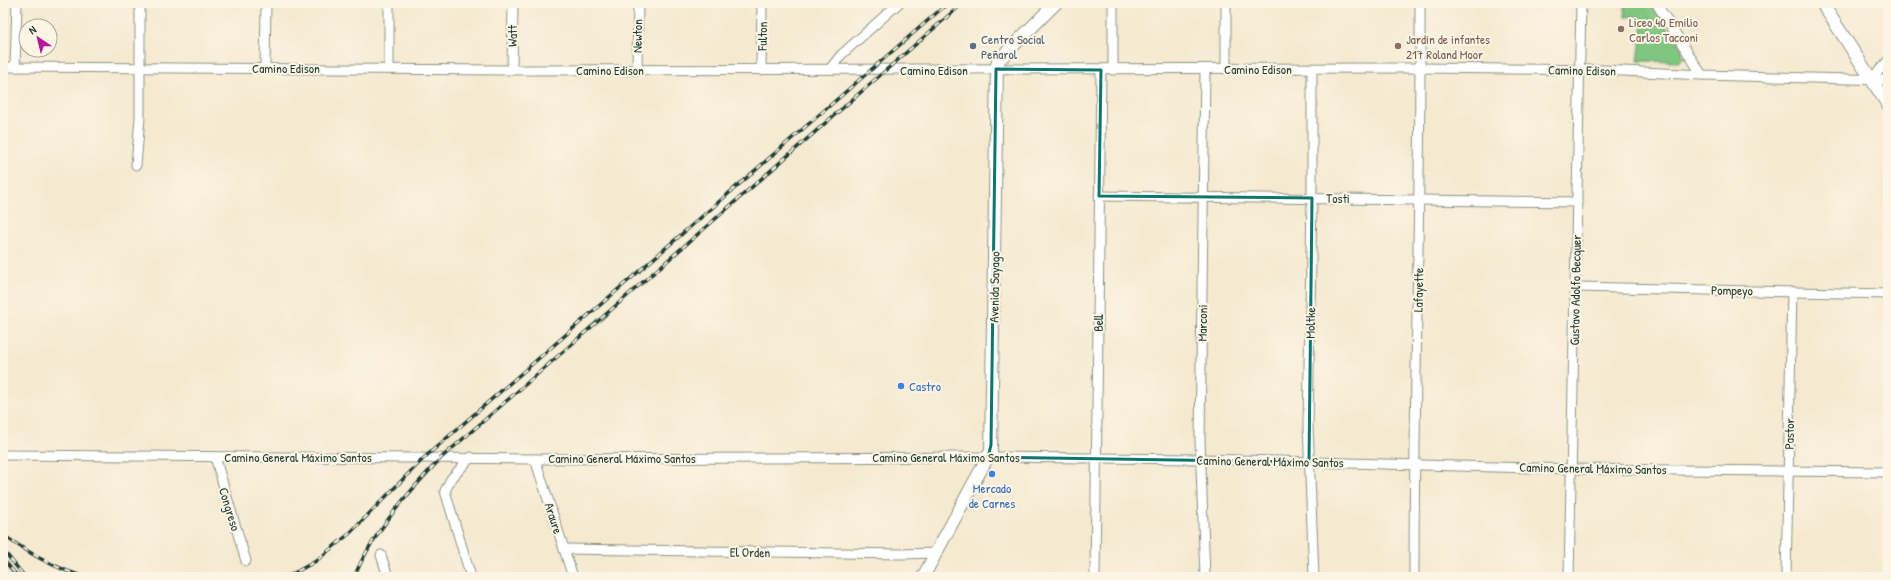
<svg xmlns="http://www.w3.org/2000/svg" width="1891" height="580" font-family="'Patrick Hand',sans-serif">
  <rect width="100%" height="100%" fill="#fcf5e5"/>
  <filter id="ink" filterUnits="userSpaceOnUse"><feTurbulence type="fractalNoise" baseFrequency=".025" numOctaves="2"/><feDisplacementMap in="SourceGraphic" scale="8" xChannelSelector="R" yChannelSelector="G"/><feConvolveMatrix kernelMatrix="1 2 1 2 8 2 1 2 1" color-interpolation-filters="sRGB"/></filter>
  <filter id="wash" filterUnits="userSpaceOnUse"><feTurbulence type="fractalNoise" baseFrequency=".012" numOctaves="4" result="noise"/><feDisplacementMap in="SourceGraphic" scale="16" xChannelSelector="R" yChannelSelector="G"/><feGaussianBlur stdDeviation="0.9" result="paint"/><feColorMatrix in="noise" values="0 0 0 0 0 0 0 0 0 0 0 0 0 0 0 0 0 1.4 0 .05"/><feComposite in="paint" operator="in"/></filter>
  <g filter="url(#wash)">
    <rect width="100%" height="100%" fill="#f5e9d0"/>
    <path fill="#7fc681" stroke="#4f825a" d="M1625,3h26l31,46 1,10 -5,3 -40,-1 5,-39 -6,-6 -12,1z"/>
  </g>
  <g filter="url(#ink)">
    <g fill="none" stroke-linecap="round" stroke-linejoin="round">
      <defs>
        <g id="street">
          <path d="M1226,3v66"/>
          <path d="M1656,3l46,72"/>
          <path d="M3,67l509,3 908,-2 183,2 99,5 186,5"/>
          <path d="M15,67l2,-64"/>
          <path d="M265,68l1,-65"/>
          <path d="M389,69v-66"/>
          <path d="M830,69l11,-14 58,-52"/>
          <path d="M1312,69v129l-4,227 6,152"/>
          <path d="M512,70l1,-67"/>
          <path d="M637,70l1,-67"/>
          <path d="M761,70l1,-67"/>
          <path d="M1113,70v-67"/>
          <path d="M1205,70l-5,370 5,137"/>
          <path d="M1871,79l17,-18"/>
          <path d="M136,165l4,-47v-115"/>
          <path d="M1099,196l478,6"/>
          <path d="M1576,287l312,7"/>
          <path d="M3,455l532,4 453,-2 213,2 371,10 316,3"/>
          <path d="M215,457l31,104"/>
          <path d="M471,457l-20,22 -6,12 26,86"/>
          <path d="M535,459l38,118"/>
          <path d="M564,549l338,5 34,-1"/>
          <path d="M381,555l7,22"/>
          <path d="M1095,577l6,-507"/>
          <path d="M1414,577c0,-191 7,-383 6,-574"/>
          <path d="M1569,577l12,-574"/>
          <path d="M1786,577l6,-285"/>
        </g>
        <g id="secondary">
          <path d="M1822,3l66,102"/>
          <path d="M923,577l68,-126 6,-386 1,-4 58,-58"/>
        </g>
      </defs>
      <use href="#street" stroke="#8a9382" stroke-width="11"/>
      <use href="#secondary" stroke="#8a9382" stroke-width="14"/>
      <use href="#street" stroke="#fff" stroke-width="9"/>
      <use href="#secondary" stroke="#fff" stroke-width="12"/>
      <defs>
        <g id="rail">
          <path d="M3,535c26,18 51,33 82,42"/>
          <path d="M3,550l22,27"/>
          <path d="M3,559l15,18"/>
          <path d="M287,577l29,-16 33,-27 76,-77 523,-454"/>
          <path d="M354,577c19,-45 54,-84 87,-119l522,-455"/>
        </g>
      </defs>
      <use href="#rail" stroke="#1f3d34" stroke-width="3.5"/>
      <use href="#rail" stroke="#fcf5e5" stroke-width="2" stroke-dasharray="6" stroke-linecap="butt"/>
    </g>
  </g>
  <path fill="none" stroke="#0f766e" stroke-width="3" stroke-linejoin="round" d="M996,69l105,1 -2,126 213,2 -3,264 -321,-5 3,-12z"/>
  <g fill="#8d6e63" stroke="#fcf5e5" stroke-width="1.5">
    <circle cx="1621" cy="29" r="4"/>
    <circle cx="1398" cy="46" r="4"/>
  </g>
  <circle fill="#5c6f8a" stroke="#fcf5e5" stroke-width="1.5" cx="973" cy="46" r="4"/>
  <g fill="#3f7fe0" stroke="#fcf5e5" stroke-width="1.5">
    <circle cx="901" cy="386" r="4"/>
    <circle cx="992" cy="474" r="4"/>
  </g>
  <g text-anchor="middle" stroke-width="4" stroke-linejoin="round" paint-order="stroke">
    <g font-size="13" fill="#785e54" stroke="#fcf5e5" text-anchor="start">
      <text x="1629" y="27">Liceo 40 Emilio<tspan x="1629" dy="15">Carlos Tacconi</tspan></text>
      <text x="1406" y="44">Jardín de infantes<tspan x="1406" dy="15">217 Roland Moor</tspan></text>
    </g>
    <g font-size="13" fill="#1f3d34" stroke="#fcf5e5">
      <text transform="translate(512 36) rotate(-89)" y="5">Watt</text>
      <text transform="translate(637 36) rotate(-89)" y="5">Newton</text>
      <text transform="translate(762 36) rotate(-89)" y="5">Fulton</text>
      <text x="286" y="73">Camino Edison</text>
      <text x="1258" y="74">Camino Edison</text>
      <text x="610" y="75">Camino Edison</text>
      <text x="934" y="75">Camino Edison</text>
      <text transform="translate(1582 70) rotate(1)" y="5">Camino Edison</text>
      <text transform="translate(1338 198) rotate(1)" y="5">Tosti</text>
      <text transform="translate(994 287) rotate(-89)" y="5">Avenida Sayago</text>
      <text transform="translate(1418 290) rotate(-89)" y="5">Lafayette</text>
      <text transform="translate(1575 290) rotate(-89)" y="5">Gustavo Adolfo Becquer</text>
      <text transform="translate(1732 290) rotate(1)" y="5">Pompeyo</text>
      <text transform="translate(1098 323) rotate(-89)" y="5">Bell</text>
      <text transform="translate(1202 323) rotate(-89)" y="5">Marconi</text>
      <text transform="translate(1310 323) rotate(-89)" y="5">Moltke</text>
      <text transform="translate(1789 434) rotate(-89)" y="5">Pastor</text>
      <text x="298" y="462">Camino General Máximo Santos</text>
      <text x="946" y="462">Camino General Máximo Santos</text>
      <text x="622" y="463">Camino General Máximo Santos</text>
      <text transform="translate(1270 461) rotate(1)" y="5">Camino General Máximo Santos</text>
      <text transform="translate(1593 468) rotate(1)" y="5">Camino General Máximo Santos</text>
      <text transform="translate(230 509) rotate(73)" y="5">Congreso</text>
      <text transform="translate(554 518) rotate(72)" y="5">Araure</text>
      <text transform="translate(750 552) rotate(1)" y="5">El Orden</text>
    </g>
    <g font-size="13" fill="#4e5e75" stroke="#fcf5e5" text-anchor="start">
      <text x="981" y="44">Centro Social<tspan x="981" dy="15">Peñarol</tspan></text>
    </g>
    <g font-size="13" fill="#366cbe" stroke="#fcf5e5" text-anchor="start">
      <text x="909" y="391">Castro</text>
      <text x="992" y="493" text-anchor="middle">Mercado<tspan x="992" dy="15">de Carnes</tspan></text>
    </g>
  </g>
  <rect width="1891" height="580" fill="none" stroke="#fcf5e5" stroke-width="16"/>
  <g transform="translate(38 38) rotate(325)"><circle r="19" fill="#fcf5e5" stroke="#a4ab9e"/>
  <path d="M0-3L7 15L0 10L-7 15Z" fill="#b5179e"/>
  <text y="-6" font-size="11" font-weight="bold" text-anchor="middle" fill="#1f3d34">N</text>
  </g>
</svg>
